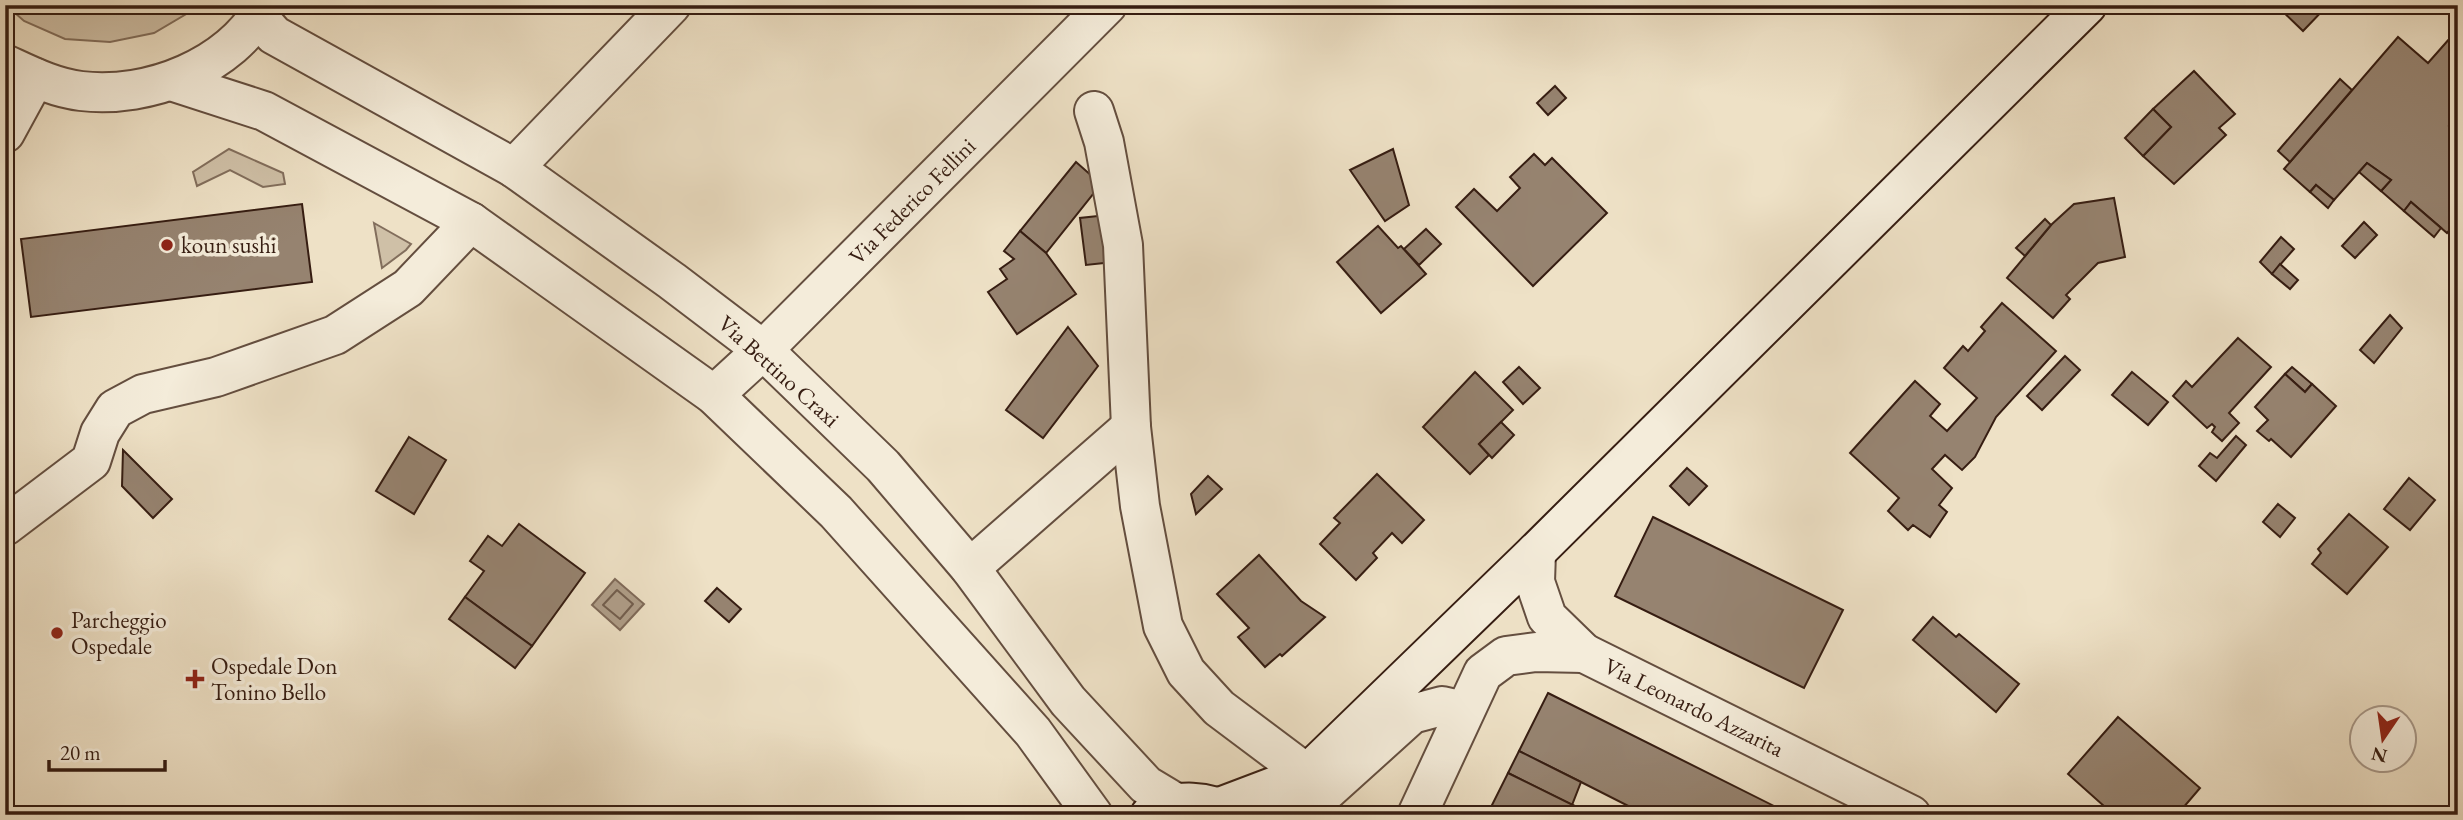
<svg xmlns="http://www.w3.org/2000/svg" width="2463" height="820" font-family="'EB Garamond',serif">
  <rect width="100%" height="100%" fill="#eee1c6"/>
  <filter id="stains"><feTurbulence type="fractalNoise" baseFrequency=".00286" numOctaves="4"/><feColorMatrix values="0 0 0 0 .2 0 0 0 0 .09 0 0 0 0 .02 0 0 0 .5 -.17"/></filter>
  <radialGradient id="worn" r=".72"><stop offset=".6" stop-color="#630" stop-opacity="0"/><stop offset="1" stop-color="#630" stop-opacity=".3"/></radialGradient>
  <g fill="#cfc0a7" stroke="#826e5c" stroke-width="2">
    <path d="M6,5h191l-4,5 -39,23 -44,9 -45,-3 -41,-18z"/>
    <path d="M229,149l54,24 2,11 -22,3 -33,-17 -33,16 -4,-14z"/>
    <path d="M374,223l37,21 -5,6 -24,18z"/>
  </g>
  <path fill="#af9e89" stroke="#7f6a59" stroke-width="2" d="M615,579l29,25 -24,26 -28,-25z"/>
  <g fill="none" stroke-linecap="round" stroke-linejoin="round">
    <path stroke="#725e4e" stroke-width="2" d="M617,590l16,14 -13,15 -17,-14z"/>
  </g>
  <g fill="#968370" stroke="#361d12" stroke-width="2">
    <path d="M2276,5h52l-25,26z"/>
    <path d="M2458,29v87l-9,10 9,8v94l-4,-3 -7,8 -36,-31 -7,9 -23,-20 10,-11 -24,-17 -33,37 -18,-15 -6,7 -26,-23 114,-132 30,26z"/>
    <path d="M2194,71l41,43 -16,14 7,7 -52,49 -31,-28 28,-29 -18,-18z"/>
    <path d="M2340,79l12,11 -62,72 -12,-11z"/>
    <path d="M1555,86l11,12 -18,17 -11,-12z"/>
    <path d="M2153,109l18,18 -28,29 -18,-18z"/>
    <path d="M1393,149l16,56 -24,16 -35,-51z"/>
    <path d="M1534,154l11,11 7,-7 55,55 -74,73 -77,-79 18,-18 23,22 23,-23 -10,-11z"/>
    <path d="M1076,162l25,22 -55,69 -26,-22z"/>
    <path d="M2367,163l24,17 -10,11 -22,-19z"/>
    <path d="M2316,185l18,15 -6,8 -18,-16z"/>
    <path d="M2114,198l11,59 -27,6 -32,32 4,4 -17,19 -46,-40 44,-53 23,-21z"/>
    <path d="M2411,202l30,26 -7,9 -30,-26z"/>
    <path d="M302,204l10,78 -281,35 -10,-78z"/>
    <path d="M1107,215l6,47 -27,3 -6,-47z"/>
    <path d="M2045,219l6,6 -26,31 -9,-8z"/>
    <path d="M2364,222l13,13 -22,23 -13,-12z"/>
    <path d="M1378,226l20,22 3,-2 25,28 -45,39 -44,-51z"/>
    <path d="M1426,229l15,15 -22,21 -15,-16z"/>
    <path d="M1020,231l26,22 30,41 -59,40 -29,-42 19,-13 -7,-10 14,-10 -10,-8z"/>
    <path d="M2281,237l13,12 -22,25 -12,-12z"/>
    <path d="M2280,264l18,16 -8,9 -18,-15z"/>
    <path d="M2002,303l54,48 -60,66 -21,40 -13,13 -17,-15 -13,14 20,19 -13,17 8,7 -17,25 -17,-12 -5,5 -20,-19 11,-13 -49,-45 65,-72 25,23 -10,12 17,15 30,-33 -33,-30 19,-22 5,5 17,-20 -4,-4z"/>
    <path d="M2390,315l12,13 -28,35 -14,-13z"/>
    <path d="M1068,327l30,39 -55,72 -37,-28z"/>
    <path d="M2238,338l33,29 -42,46 10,10 -17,18 -10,-9 3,-5 -3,-3 -5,4 -34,-32 13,-15 6,6z"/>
    <path d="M2065,356l15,14 -38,40 -15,-14z"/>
    <path d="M1519,367l21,21 -17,16 -20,-22z"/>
    <path d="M2292,367l20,17 -7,8 -20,-18z"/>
    <path d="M1475,372l38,38 -34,34 10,11 -19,19 -47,-47z"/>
    <path d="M2132,372l36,30 -20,23 -36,-30z"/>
    <path d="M2285,374l20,18 7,-8 24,22 -45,51 -20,-18 -2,2 -12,-10 11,-11 -13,-13z"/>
    <path d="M1501,422l13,13 -22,23 -13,-14z"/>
    <path d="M2236,436l10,9 -30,36 -17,-15 11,-13 7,5z"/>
    <path d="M409,437l37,23 -32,54 -38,-23z"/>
    <path d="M123,450l49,49 -19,19 -31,-32z"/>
    <path d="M1687,468l20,18 -18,19 -19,-19z"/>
    <path d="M1377,474l47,46 -22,23 -10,-10 -19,20 4,5 -21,22 -36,-36 20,-21 -6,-5z"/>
    <path d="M1208,476l14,13 -26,25 -5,-20z"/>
    <path d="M2409,478l26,22 -25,30 -26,-21z"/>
    <path d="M2278,504l17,14 -15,19 -17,-15z"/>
    <path d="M2349,514l39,33 -41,47 -35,-30 9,-11 -3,-4z"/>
    <path d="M1653,517l190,93 -39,78 -189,-92z"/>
    <path d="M519,524l66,49 -53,73 -67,-49 19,-26 -14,-10 18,-25 14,10z"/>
    <path d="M1259,555l42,46 24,16 -43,39 -2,-2 -15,13 -27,-30 11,-9 -32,-34z"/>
    <path d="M717,588l24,21 -12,13 -24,-21z"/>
    <path d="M465,597l67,49 -17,22 -66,-49z"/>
    <path d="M1933,617l23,20 3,-3 60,50 -23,28 -83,-72z"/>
    <path d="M1548,693l244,122h-146l-65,-33 -62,-31z"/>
    <path d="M2118,717l82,71 -23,27h-63l-46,-41z"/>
    <path d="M1519,751l62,31 -9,23 -64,-32z"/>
    <path d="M1508,773l73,36 -3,6h-91z"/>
  </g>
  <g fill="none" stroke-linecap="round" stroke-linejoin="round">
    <defs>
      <g id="minor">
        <path d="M259,18l15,17 240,133 158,113 91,69 120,116 87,102 98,133 78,84 30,18"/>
        <path d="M5,64c24,11 49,24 76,27 68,8 150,-24 184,-86"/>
        <path d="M171,81l93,30 207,111 243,173 122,117 197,220 60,83"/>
        <path d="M1094,111l10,31 19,103 8,182 9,79 23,120 23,46 33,36 88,66"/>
        <path d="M5,133l30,-55"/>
        <path d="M514,168l157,-163"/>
        <path d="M714,395l49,-45 344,-345"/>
        <path d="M5,526l86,-65 9,-28 15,-24 28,-15 73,-17 119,-42 73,-47 63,-66"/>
        <path d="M1536,552l-1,30 12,35 37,36 327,162"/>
        <path d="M970,568l161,-141"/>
        <path d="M1300,815l112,-101 30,-8 22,5"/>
        <path d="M1417,815l66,-142 23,-17 30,-4 48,1"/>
      </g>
      <g id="secondary">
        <path d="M1220,807l87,-33"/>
        <path d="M1150,815c26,-19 59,-14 85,0"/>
        <path d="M1286,815l21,-41 229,-222 551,-547"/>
      </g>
    </defs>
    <use href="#minor" stroke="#644e3f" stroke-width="42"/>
    <use href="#secondary" stroke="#361d12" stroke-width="42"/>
    <use href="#minor" stroke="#f4ecda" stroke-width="38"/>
    <use href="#secondary" stroke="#f4ecda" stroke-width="38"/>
  </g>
  <g fill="#8f2418" stroke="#f4ecda" stroke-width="2.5">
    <circle cx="167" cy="245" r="7"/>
    <circle cx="57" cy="633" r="7"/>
    <path d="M191.5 668.5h7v7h7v7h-7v7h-7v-7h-7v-7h7z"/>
  </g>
  <g text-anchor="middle" stroke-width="7" stroke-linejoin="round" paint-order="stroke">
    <g font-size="23" fill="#361d12" stroke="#f4ecda">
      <text transform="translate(912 201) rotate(-45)" y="8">Via Federico Fellini</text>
      <text transform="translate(779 371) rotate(42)" y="8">Via Bettino Craxi</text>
      <text transform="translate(1694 707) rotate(26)" y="8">Via Leonardo Azzarita</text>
    </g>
    <g font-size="23" fill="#361d12" stroke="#f4ecda" text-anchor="start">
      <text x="181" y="253">koun sushi</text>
      <text x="71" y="628">Parcheggio<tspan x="71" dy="26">Ospedale</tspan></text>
      <text x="211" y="674">Ospedale Don<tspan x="211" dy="26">Tonino Bello</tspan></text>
    </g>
  </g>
  <rect width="2463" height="820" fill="none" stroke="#eee1c6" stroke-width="28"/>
  <rect x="7" y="7" width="2449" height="806" fill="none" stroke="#361d12" stroke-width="3.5"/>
  <rect x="14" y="14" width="2435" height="792" fill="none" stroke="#361d12" stroke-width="2"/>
  <g transform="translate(2383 739) rotate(193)"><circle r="33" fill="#f4ecda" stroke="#a8998a" stroke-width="2"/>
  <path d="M0-5L12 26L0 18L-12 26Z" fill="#8f2418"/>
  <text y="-10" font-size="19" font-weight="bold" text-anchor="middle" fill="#361d12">N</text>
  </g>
  <path d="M49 760v10h116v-10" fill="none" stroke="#361d12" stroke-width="3.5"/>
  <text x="60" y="760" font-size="21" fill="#361d12" stroke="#f4ecda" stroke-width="5" paint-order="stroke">20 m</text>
  <rect width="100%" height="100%" filter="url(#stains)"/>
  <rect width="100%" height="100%" fill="url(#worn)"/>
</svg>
